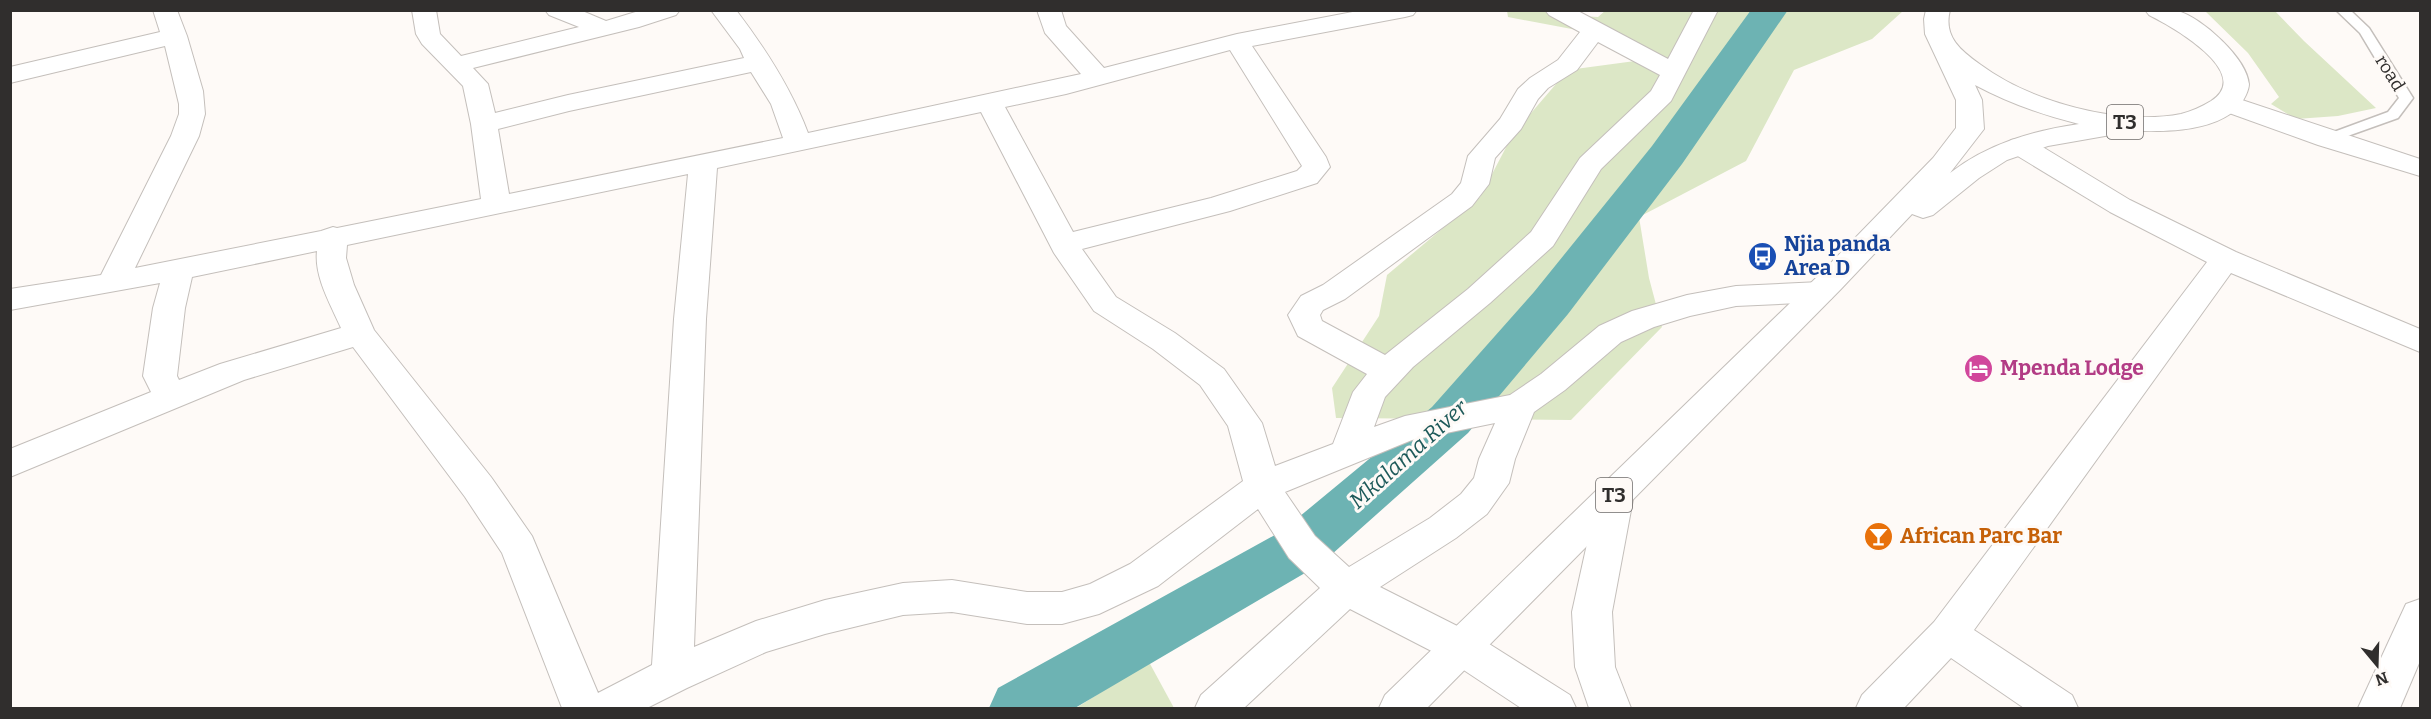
<svg xmlns="http://www.w3.org/2000/svg" width="2431" height="719" font-family="Bitter,serif">
  <rect width="100%" height="100%" fill="#fefaf7"/>
  <g fill="#dce7c6">
    <path d="M1606,10l297,1 -31,28 -78,31 -48,91 -107,56 10,61 13,49 -91,93 -235,-2 -4,-30 47,-72 8,-41 93,-78 33,-63 55,-64 67,-9 -58,-31 -69,-13 -1,-6h50l8,4 33,2z"/>
    <path d="M2205,11h70l29,30 72,67 -38,8 -42,3 -25,-15 8,-7 -31,-44z"/>
    <path d="M1149,662l25,46h-98z"/>
  </g>
  <g fill="none" stroke-linecap="round" stroke-linejoin="round">
    <path fill="#6db3b3" fill-rule="evenodd" d="M1751,10h37l-106,154 -114,150 -100,119 -146,130 -247,145h-86l9,-20 284,-157 150,-124 102,-115 118,-146z"/>
    <defs>
      <path id="service" d="M2336,10h14l19,18 44,70 -15,20 -70,25 -7,-4 2,-3 65,-24 11,-14 -39,-65z"/>
      <g id="minor">
        <path d="M153,10h24l10,26 16,55 2,23 -6,22 -64,132 186,-37 12,-4 4,1 144,-29 -10,-75 -8,-38 -41,-42 -6,-10 -4,-24h24l4,24 21,22 118,-29 -30,-12 -4,-5h35l26,11 36,-11h38l-4,5 -37,12 -166,41 15,16 7,29 73,-18 176,-37 -4,-9 -29,-39h25c29,38 55,78 72,123l273,-59 -36,-41 -8,-23h24l5,16 38,42 133,-34 126,-24h54l-4,5 -8,2 -153,29 74,111 4,10 -13,16 -87,28 -148,38 34,48 59,36 49,36 38,54 13,43 58,-22 20,-52 14,-18 -69,-38 -10,-21 13,-19 22,-11 129,-91 9,-11 7,-27 32,-37 18,-30 12,-11 28,-18 22,-28 -31,-17 -4,-5h31l92,49 26,-49h24l-47,91 -70,68 -48,77 -63,57 -77,64 -28,30 -11,30 31,-11 105,-21 31,-21 58,-48 33,-15 55,-16 49,-9 84,-4 11,3 5,7 -5,7 -11,3 -84,4 -46,10 -36,11 -33,15 -56,48 -31,22 -19,47 -6,24 -22,31 -31,24 -76,49 95,48 95,60 6,13h-55l-74,-49 -97,-50 -106,99h-49l6,-13 119,-107 -31,-30 -31,-49 -100,77 -59,28 -37,10h-35l-75,-12 -49,3 -78,19 -59,18 -79,36 -40,20h-85l-60,-155 -37,-56 -112,-150 -109,33 -234,97v-28l141,-57 -8,-16 10,-68 7,-25 -150,27v-21l91,-14 70,-139 8,-22v-10l-14,-58 -155,37v-16l150,-35zM1598,42l62,33 -9,16 -71,67 -49,74 -63,57 -83,66 -63,-34 -2,-6 3,-5 22,-11 127,-93 17,-22 6,-26 26,-29 17,-30 10,-11 29,-18zM1230,50l72,116 -5,5 -86,27 -138,34 -68,-125 61,-13zM751,72l20,32 12,34 -274,56 -11,-65 71,-18zM981,112l73,141 40,58 59,38 47,36 28,41 15,55 -113,83 -40,20 -28,8h-35l-75,-12 -49,3 -78,17 -69,21 -62,26 12,-328 11,-151zM688,174l-14,145 -22,346 -54,28 -66,-157 -41,-59 -117,-147 -20,-45 -8,-27 1,-13zM317,251c-3,26 14,54 24,77l-121,36 -41,16 -2,-4 8,-68 7,-31zM1495,423l-16,36 -5,19 -13,16 -31,24 -81,49 -34,-31 -30,-44 127,-52z"/>
        <path d="M2227,95l193,64v17l-102,-31 -100,-36 -4,-6 4,-6z"/>
        <path d="M2021,138l10,2 99,60 106,52 184,77v23l-189,-79 -257,357 98,65 6,13h-54l-73,-50 -47,50h-48l6,-13 72,-73 273,-360 -97,-50 -99,-60 -4,-6 4,-6z"/>
        <path d="M1616,480l13,4 5,10 -22,118 3,55 16,41h-42l-14,-41 -3,-55 26,-118 5,-10z"/>
        <path d="M2420,599v62l-20,47h-42l48,-104z"/>
      </g>
      <path id="trunk" d="M1926,10h24c-7,27 11,41 31,55 50,37 138,61 200,49 11,-3 20,-7 30,-13 44,-28 -40,-75 -62,-86l-4,-5c10,0 23,-2 33,1 24,7 69,47 71,73 0,6 -5,16 -9,21 -25,30 -88,27 -123,25l-2,4 -10,2 -57,10 -41,14 -28,18 -46,37 -10,3 -11,-4 -71,75 -414,419h-48l6,-13 434,-420 114,-117 23,-30v-28l-31,-66 -1,-15zM1975,85c34,18 67,30 104,39 -48,7 -91,20 -129,49l34,-44 -2,-29z"/>
    </defs>
    <use href="#service" stroke="#c4bfbb" stroke-width="3"/>
    <use href="#minor" stroke="#c4bfbb" stroke-width="2"/>
    <use href="#trunk" stroke="#c4bfbb" stroke-width="2"/>
    <use href="#service" fill="#fff" fill-rule="evenodd"/>
    <use href="#minor" fill="#fff" fill-rule="evenodd"/>
    <use href="#trunk" fill="#fff" fill-rule="evenodd"/>
  </g>
  <defs>
    <symbol id="bus-disc" viewBox="-11 -11 22 22"><circle r="9.5" fill="#1a4fb4" stroke="#fefaf7"/><path d="M-5-6H5V4H4V6H2V4H-2V6H-4V4H-5ZM-3.5-4V0h7V-4ZM-3.5 1.2v1.5H-2V1.2ZM2 1.2v1.5H3.5V1.2Z" fill="#fff"/></symbol>
    <symbol id="hotel-disc" viewBox="-11 -11 22 22"><circle r="9.5" fill="#d1479c" stroke="#fefaf7"/><path d="M-6-4.5h1.5V1H6V5H4.5V3h-9V5H-6ZM-4 0a1.8 1.8 0 1 1 3.6 0ZM.5 0V-2.5h3Q6-2.5 6 0Z" fill="#fff"/></symbol>
    <symbol id="bar-disc" viewBox="-11 -11 22 22"><circle r="9.5" fill="#e8710a" stroke="#fefaf7"/><path d="M-6-5H6L.8 .8V4.5H3.5V6h-7V4.5H-.8V.8Z" fill="#fff"/></symbol>
  </defs>
  <g fill-rule="evenodd">
    <use href="#bus-disc" x="1746" y="240" width="33" height="33"/>
    <use href="#hotel-disc" x="1962" y="352" width="33" height="33"/>
    <use href="#bar-disc" x="1862" y="520" width="33" height="33"/>
  </g>
  <g text-anchor="middle" stroke-width="6" stroke-linejoin="round" paint-order="stroke">
    <g font-size="18" fill="#302e2d" stroke="#fefaf7">
      <text transform="translate(2390 73) rotate(58)" y="6">road</text>
    </g>
    <g fill="#fefaf7" stroke="#6e6b6a" stroke-width="1.5">
      <rect x="2107" y="105" width="36" height="34" rx="4.5"/>
      <rect x="1596" y="478" width="36" height="34" rx="4.5"/>
    </g>
    <g font-size="20" font-weight="bold" fill="#302e2d">
      <text x="2125" y="129">T3</text>
      <text x="1614" y="502">T3</text>
    </g>
    <g font-size="21" font-weight="bold" fill="#164399" stroke="#fefaf7" text-anchor="start">
      <text x="1784" y="251">Njia panda<tspan x="1784" dy="24">Area D</tspan></text>
    </g>
    <g font-size="21" font-weight="bold" fill="#b23c85" stroke="#fefaf7" text-anchor="start">
      <text x="2000" y="375">Mpenda Lodge</text>
    </g>
    <g font-size="21" font-weight="bold" fill="#c56008" stroke="#fefaf7" text-anchor="start">
      <text x="1900" y="543">African Parc Bar</text>
    </g>
    <g font-size="22" font-style="italic" fill="#1e5a5a" stroke="#fefaf7">
      <text transform="translate(1408 454) rotate(-42)" y="8">Mkalama River</text>
    </g>
  </g>
  <rect width="2431" height="719" fill="none" stroke="#302e2d" stroke-width="24"/>
  <g transform="translate(2377 665) rotate(161)" stroke="#fefaf7" stroke-width="4.5" paint-order="stroke">
  <path d="M0-4.5L10 22L0 15L-10 22Z" fill="#302e2d"/>
  <text y="-9" font-size="16" font-weight="bold" text-anchor="middle" fill="#302e2d">N</text>
  </g>
</svg>
